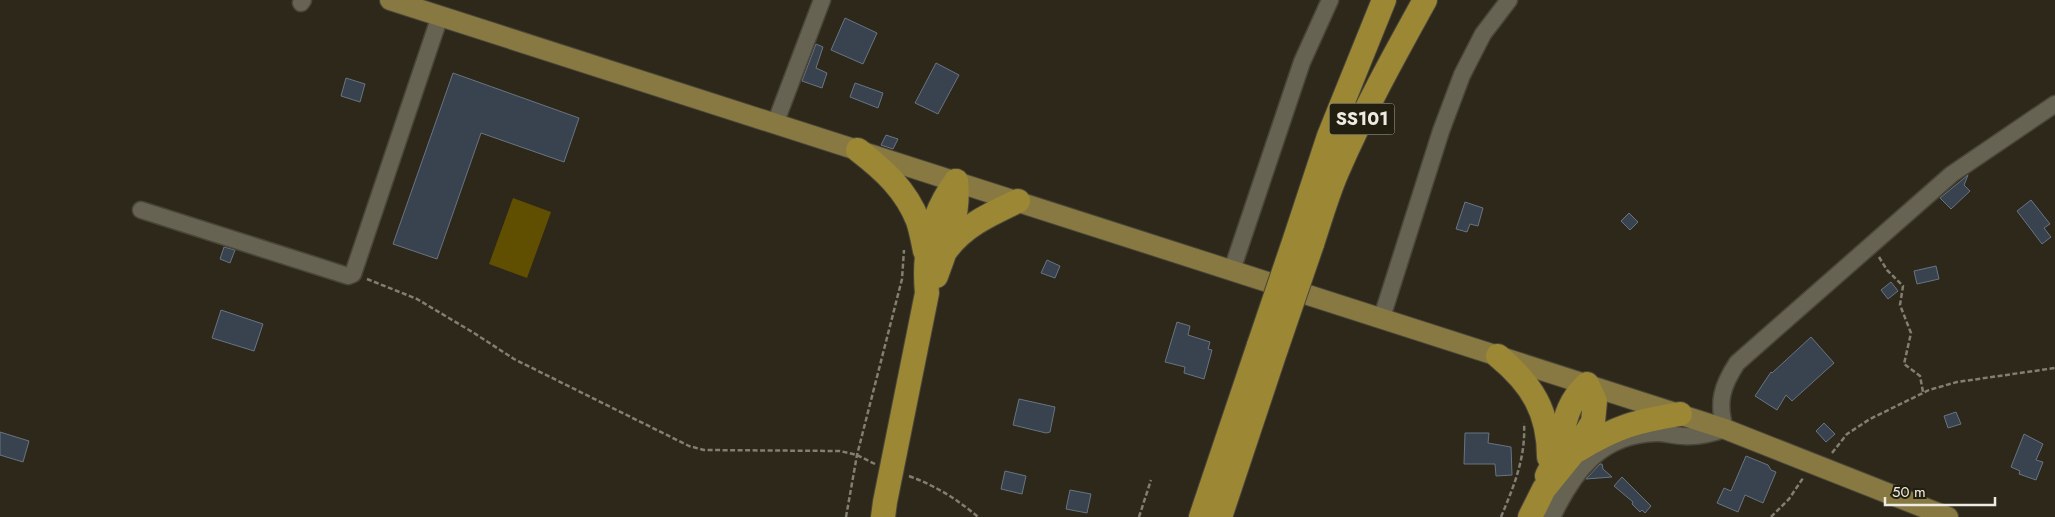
<svg xmlns="http://www.w3.org/2000/svg" width="2055" height="517" font-family="Jost,sans-serif">
  <rect width="100%" height="100%" fill="#2d281a"/>
  <path fill="#604f01" d="M513,198l38,14 -24,66 -38,-14z"/>
  <g fill="#394350" stroke="#697482">
    <path d="M845,18l32,15 -14,31 -32,-14z"/>
    <path d="M816,44l7,3 -7,21 11,5 -5,15 -20,-7z"/>
    <path d="M936,63l23,12 -21,39 -23,-11z"/>
    <path d="M453,73l126,45 -15,44 -83,-29 -44,126 -44,-15z"/>
    <path d="M346,78l19,6 -5,18 -19,-6z"/>
    <path d="M855,83l28,10 -5,15 -28,-11z"/>
    <path d="M886,135l12,4 -5,10 -12,-4z"/>
    <path d="M1968,175l-4,10 6,6 -19,18 -11,-11z"/>
    <path d="M2031,200l19,24 -6,4 7,9 -9,7 -25,-33z"/>
    <path d="M1465,202l18,6 -5,18 -8,-2 -3,8 -11,-3z"/>
    <path d="M1629,213l9,9 -8,8 -9,-9z"/>
    <path d="M224,247l11,3 -5,13 -10,-4z"/>
    <path d="M1047,260l13,6 -5,12 -14,-5z"/>
    <path d="M1936,266l3,13 -22,5 -3,-13z"/>
    <path d="M1891,282l7,9 -10,8 -7,-9z"/>
    <path d="M221,310l42,14 -9,27 -42,-13z"/>
    <path d="M1177,322l13,4 -2,9 22,7 -2,7 4,1 -8,29 -20,-6 1,-6 -20,-5z"/>
    <path d="M1811,337l23,26 -42,38 -6,-6 -9,15 -22,-14 16,-24 1,1z"/>
    <path d="M1019,399l36,8 -5,25 -4,1 -33,-8z"/>
    <path d="M1956,412l5,12 -13,4 -4,-12z"/>
    <path d="M1824,423l11,11 -9,8 -10,-11z"/>
    <path d="M0,432l29,9 -6,21 -23,-7z"/>
    <path d="M1465,433h24l-1,10 23,4 1,28 -16,1 -1,-12h-31z"/>
    <path d="M2024,434l19,10 -7,16 7,2 -7,18 -17,-6 1,-3 -9,-4z"/>
    <path d="M1746,456l22,9 3,5 5,2 -13,31 -18,-8 -7,17 -21,-9 7,-15 7,3z"/>
    <path d="M1600,464h2l1,5 9,8 -26,2z"/>
    <path d="M1005,471l21,5 -4,18 -21,-5z"/>
    <path d="M1622,477l29,29 -6,7 -3,-3 -2,2 -8,-8 1,-2 -19,-16z"/>
    <path d="M1070,490l21,4 -4,19 -21,-4z"/>
  </g>
  <g fill="none" stroke-linecap="round" stroke-linejoin="round">
    <defs>
      <g id="minor">
        <path d="M301,3l2,-3"/>
        <path d="M775,124l47,-124"/>
        <path d="M141,210l207,66 5,-2 87,-258"/>
        <path d="M1232,270l70,-208 28,-62"/>
        <path d="M1382,317l59,-186 21,-56 21,-41 26,-34"/>
        <path d="M1552,517c22,-46 49,-83 105,-84 9,0 18,3 27,3 15,1 27,-2 41,-7 -8,-27 -3,-43 12,-66l215,-189 103,-70"/>
      </g>
      <path id="major" d="M390,0l1335,429 223,88"/>
      <g id="highway">
        <path d="M858,150c26,20 48,40 60,71 3,9 5,20 7,30"/>
        <path d="M1295,239l34,-103 55,-136"/>
        <path d="M1312,244c8,-24 15,-49 25,-72 26,-60 57,-116 88,-172"/>
        <path d="M947,249c18,-24 44,-35 71,-48"/>
        <path d="M936,276c11,-30 24,-62 20,-95"/>
        <path d="M1498,356c34,28 51,56 51,101"/>
        <path d="M1578,450c38,-23 58,-29 102,-36"/>
        <path d="M883,517l2,-15 42,-209c-4,-41 4,-78 29,-112"/>
        <path d="M1201,517l58,-172"/>
        <path d="M1220,517l56,-168"/>
        <path d="M1530,517l14,-28 30,-37 19,-30 2,-21 -8,-17c-23,22 -22,41 -30,70 -2,8 -7,15 -10,22"/>
      </g>
    </defs>
    <use href="#minor" stroke="#494639" stroke-width="19"/>
    <use href="#major" stroke="#494639" stroke-width="22"/>
    <use href="#highway" stroke="#494639" stroke-width="26"/>
    <g stroke="#817e72" stroke-width="2.5" stroke-dasharray="5 2.5" stroke-linecap="butt">
      <path d="M1879,257l8,13 16,16 -3,19 11,28 -7,31 16,12 3,16"/>
      <path d="M367,279l50,20 57,34 40,26 175,87 15,4 136,1 17,4 18,9"/>
      <path d="M1832,453l15,-19 23,-15 59,-29 28,-8 98,-14"/>
      <path d="M909,476c27,10 48,23 69,41"/>
      <path d="M846,517l11,-62 45,-176 2,-29"/>
      <path d="M1139,517l12,-37"/>
      <path d="M1501,517c13,-31 25,-60 23,-94"/>
      <path d="M1771,517l18,-18 14,-21"/>
    </g>
    <use href="#minor" stroke="#676352" stroke-width="16"/>
    <use href="#major" stroke="#877941" stroke-width="20"/>
    <use href="#highway" stroke="#9c8735" stroke-width="24"/>
    <defs>
      <g id="highway-bridge">
        <path d="M1259,345l36,-106"/>
        <path d="M1276,349l36,-105"/>
      </g>
    </defs>
    <use href="#highway-bridge" stroke="#494639" stroke-width="26" stroke-linecap="butt"/>
    <use href="#highway-bridge" stroke="#9c8735" stroke-width="24"/>
  </g>
  <g text-anchor="middle" stroke-width="5" stroke-linejoin="round" paint-order="stroke">
    <rect fill="#231f10" stroke="#b1aea3" stroke-width="1" x="1329.5" y="103.5" width="65" height="31" rx="4"/>
    <g font-size="18" font-weight="bold" fill="#eeece2">
      <text x="1362" y="125">SS101</text>
    </g>
  </g>
  <path d="M1885 497v8h110v-8" fill="none" stroke="#eeece2" stroke-width="2.5"/>
  <text x="1892" y="497" font-size="15" fill="#eeece2" stroke="#231f10" stroke-width="4" paint-order="stroke">50 m</text>
</svg>
